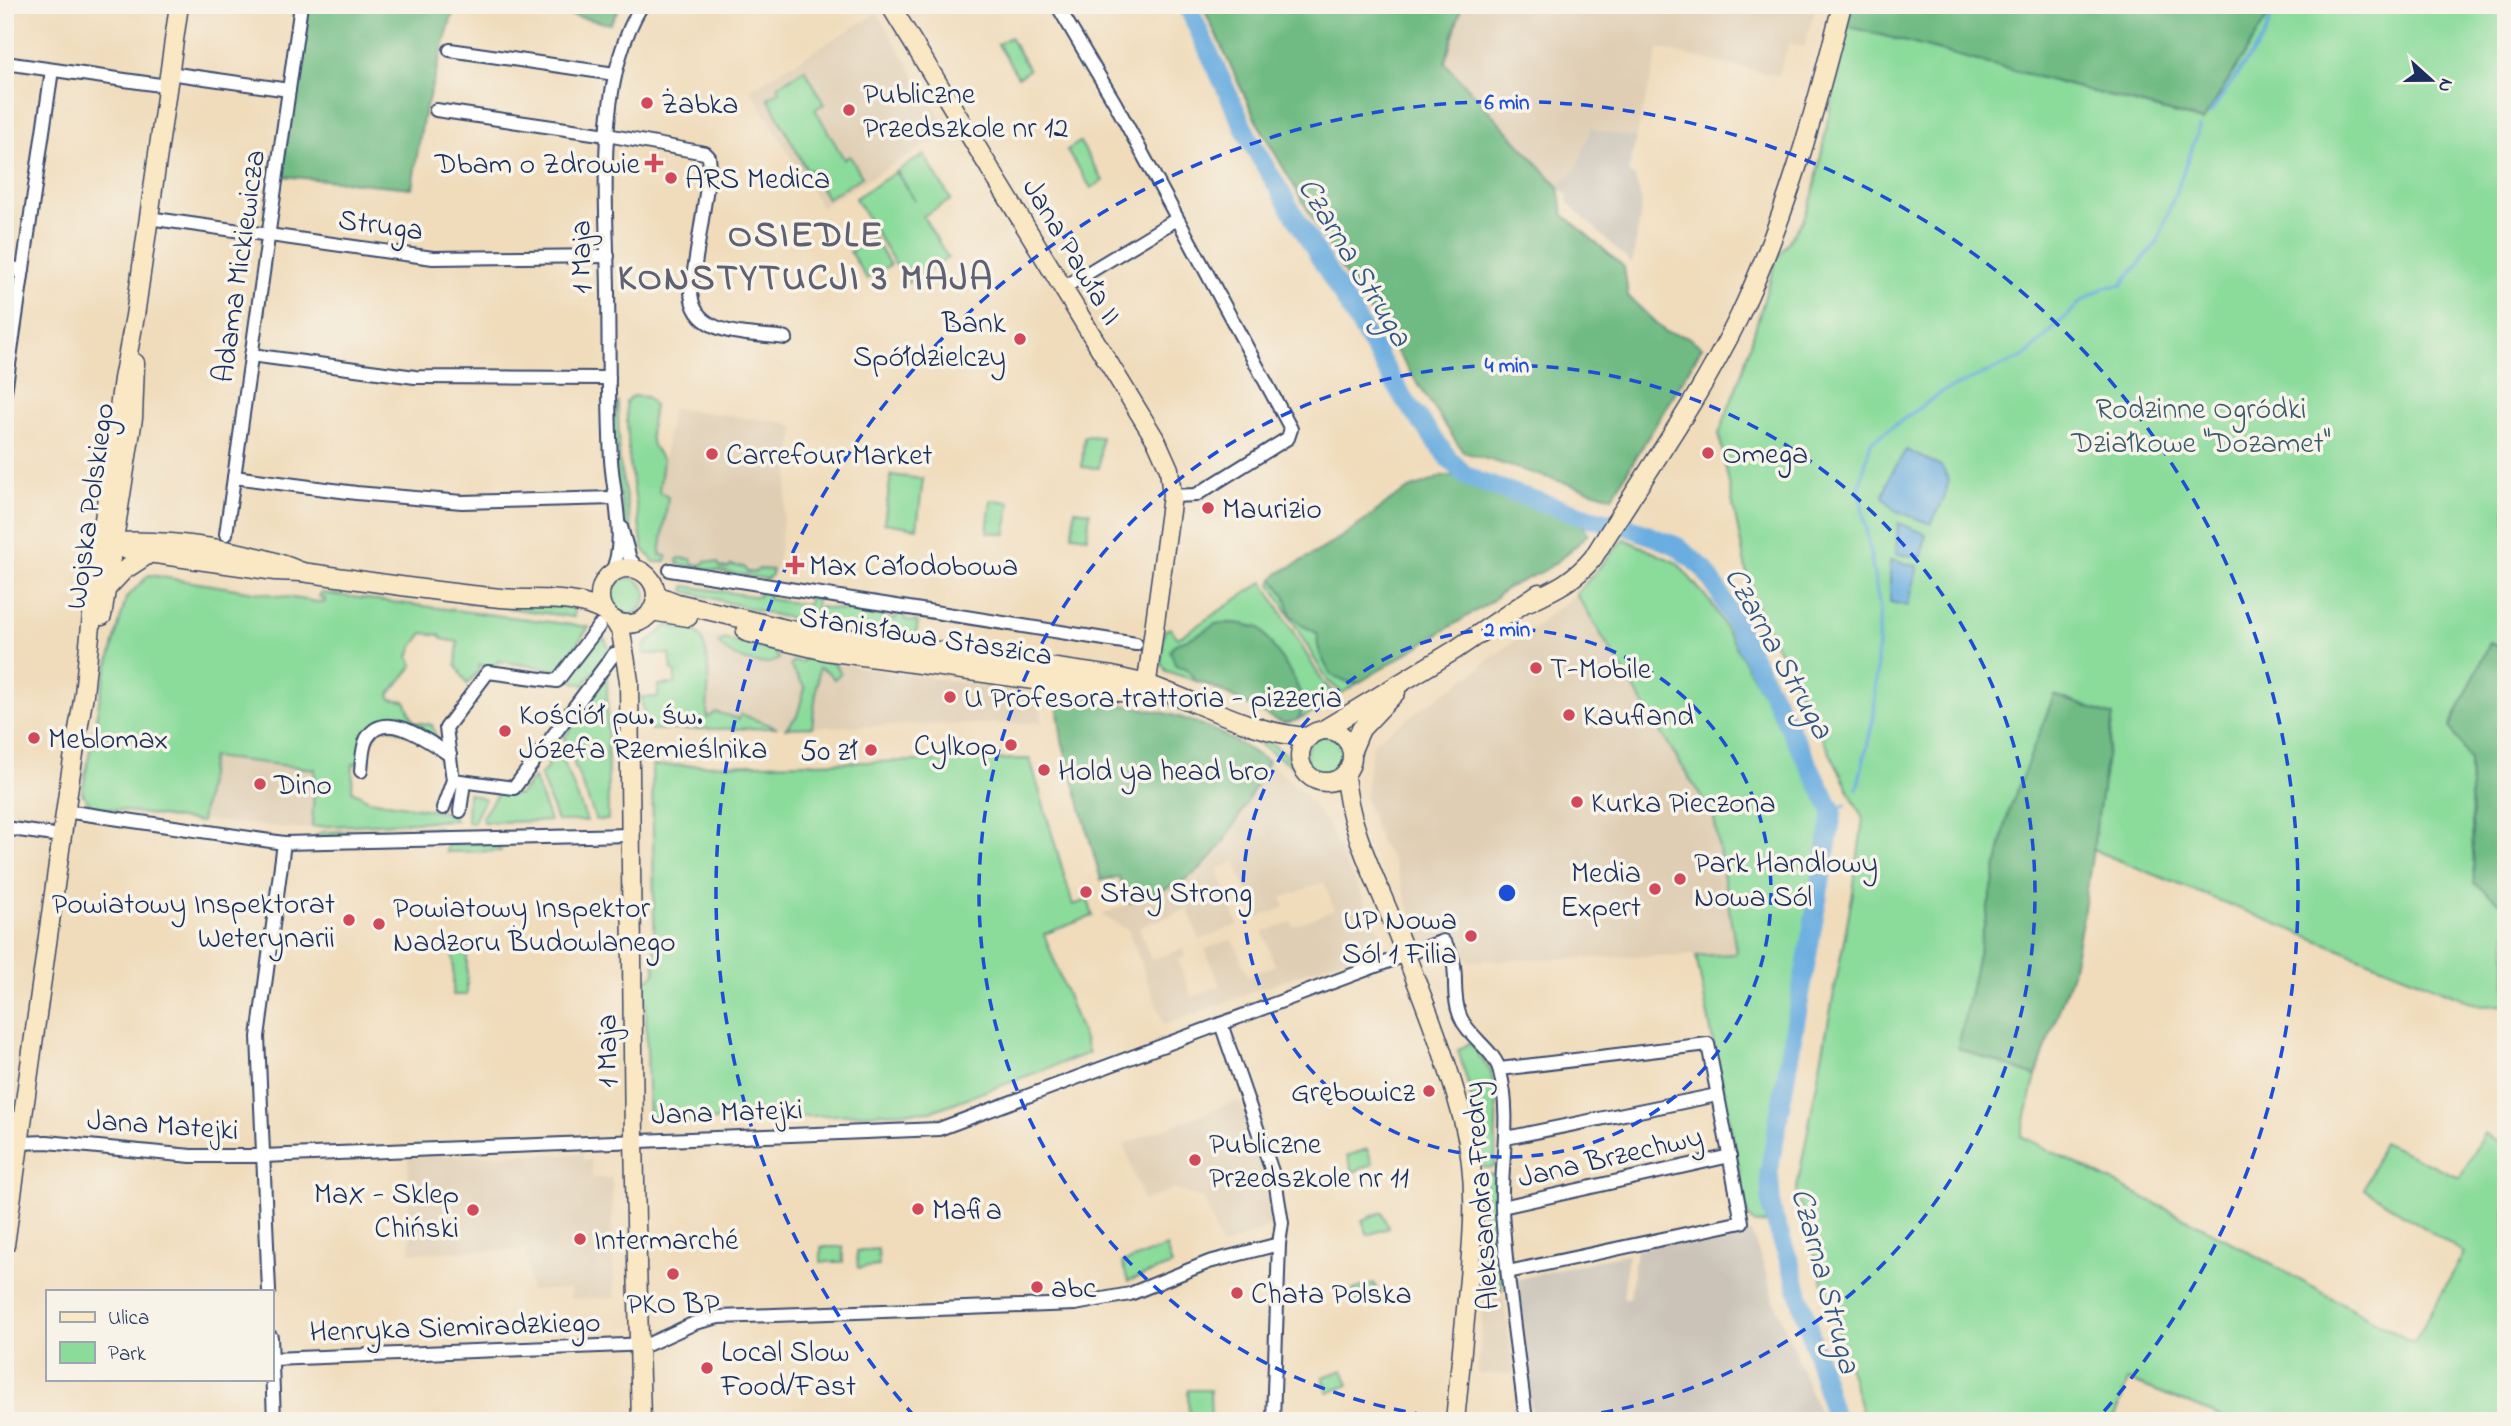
<svg xmlns="http://www.w3.org/2000/svg" width="2511" height="1426" font-family="'Indie Flower',sans-serif">
  <rect width="100%" height="100%" fill="#f7f3e8"/>
  <filter id="ink" filterUnits="userSpaceOnUse"><feTurbulence type="fractalNoise" baseFrequency=".0143" numOctaves="2"/><feDisplacementMap in="SourceGraphic" scale="14" xChannelSelector="R" yChannelSelector="G"/><feConvolveMatrix kernelMatrix="1 2 1 2 8 2 1 2 1" color-interpolation-filters="sRGB"/></filter>
  <filter id="wash" filterUnits="userSpaceOnUse"><feTurbulence type="fractalNoise" baseFrequency=".00686" numOctaves="4" result="noise"/><feDisplacementMap in="SourceGraphic" scale="28" xChannelSelector="R" yChannelSelector="G"/><feGaussianBlur stdDeviation="1.57" result="paint"/><feColorMatrix in="noise" values="0 0 0 0 0 0 0 0 0 0 0 0 0 0 0 0 0 1.4 0 .05"/><feComposite in="paint" operator="in"/></filter>
  <g filter="url(#wash)">
    <rect width="100%" height="100%" fill="#f0dcbb"/>
    <g fill="#dfceb4" fill-rule="evenodd">
      <path d="M1387,5h430l-13,42 -15,-4 -10,33 -120,-27 -23,89 -45,-9 -15,40 -18,17 -113,-123z"/>
      <path d="M877,13l72,119 -128,75 -71,-118z"/>
      <path d="M672,408l116,15 7,5 -18,137 -3,9 -8,5 -102,-17 -5,-7 8,-58 -8,-4z"/>
      <path d="M1576,594l138,224 22,133 -2,3 -263,7 -51,-21 -20,-60 -7,-20 -13,-18 -15,-43 8,-57 109,-75 3,-5 52,-37z"/>
      <path d="M697,632l122,29 221,33 2,29 -335,6 -3,-88z"/>
      <path d="M212,757l106,13 -6,57 -13,2 -96,-9z"/>
      <path d="M1268,761l35,32 23,29 54,110 -4,14 -212,79 -36,-95 -27,-15 88,-38 31,-31 16,-24zM1235,862l22,56 28,-11 -3,-9 42,-16 10,28 -41,16 -2,-4 -28,10 12,33 -27,11 -15,-37 -28,10 15,37 -28,11 -14,-37 8,-4 -3,-8 -32,12 -12,-33 49,-18 12,31 38,-15 -21,-56z"/>
      <path d="M1234,1102h6l27,74 5,24 1,25 -51,22 -19,-49 -30,-9 -30,12 -19,-57z"/>
      <path d="M583,1154v6h8l1,18h20l2,120 -44,1v-10l-40,2 -3,-41 -117,3 -2,-97z"/>
      <path d="M1484,1288l18,2 12,84h-36z"/>
    </g>
    <g fill="#cbc3b8">
      <path d="M1591,129l45,9 -8,35 6,3 8,27 -10,61 -65,-62 1,-6 -10,-10 18,-17z"/>
      <path d="M1738,1228l13,5 13,33 10,34 48,121h-289l-15,-131 -2,-3 3,-8 109,-26 -5,46h7l6,-50z"/>
    </g>
    <g fill="#8bdb9b" stroke="#53857c" stroke-width="2">
      <path d="M2275,5h231v645l-16,-7 -40,84 20,33 4,123 32,24v98l-25,1 -390,-157 21,-132 -153,332 77,27 -15,60 197,99 196,108 50,-90 -100,-64 19,-47 77,36 24,-45 22,12v276h-273l-105,-41 -14,41h-249l-69,-228 57,-301 10,-73 -112,-224 -32,-161 23,-62 34,-112 27,-40 10,-25 34,-169 355,95z"/>
      <path d="M1010,37l19,33 -11,7 -20,-33z"/>
      <path d="M805,69l19,35 -9,5 29,50 6,-3 12,21 -35,21 -16,-28 -4,1 -39,-73 12,-7 -2,-5z"/>
      <path d="M1080,142l23,39 -12,7 -24,-38z"/>
      <path d="M924,155l27,45 -28,16 25,42 -41,25 -52,-85 41,-26 19,29 -18,-30z"/>
      <path d="M873,237l17,28 -23,14 -17,-27z"/>
      <path d="M633,396l14,1 7,9c-4,27 -9,32 9,54l-4,32 9,5 -8,58 6,1 1,3 -3,3h-10l-11,-14 -14,-88 -3,-59z"/>
      <path d="M618,401l1,58 15,84 -4,1c-7,-37 -26,-108 -12,-143z"/>
      <path d="M1084,436l17,1 -2,31 -17,-1z"/>
      <path d="M891,475l32,4 -6,49 -33,-5z"/>
      <path d="M991,500l19,2 -4,32 -19,-2z"/>
      <path d="M1075,510l15,2 -3,25 -15,-2z"/>
      <path d="M1624,539l53,24 35,41 116,207 -25,152 -39,209 4,51 -13,1 -7,-8 -52,-260 38,-2 2,-3 -22,-133 -138,-224z"/>
      <path d="M679,558l12,1 2,5 9,1 3,-4 13,2 2,4 8,1 3,-3 13,2 3,5h7l5,-3 13,1v5l-6,4 -88,-15 -1,-4z"/>
      <path d="M149,575l175,28 1,-4 -6,-2 2,-4 268,34 -31,43 -60,-9 -3,6 -16,-2v6l-12,13 -11,-19 2,-23 -16,-3 -2,-4 -17,-2 -11,15 -3,9 4,8 -24,30 2,4 14,2 9,21 18,3 7,20 -56,-20 -26,38 -4,1 -1,27 17,9 81,13 5,7 -143,7 3,-58 -103,-12 -11,65 -109,-16 -10,-13 19,-101 25,-94z"/>
      <circle cx="628" cy="596" r="18"/>
      <path d="M1273,579l12,16 6,20 10,10 11,5 7,5c-4,14 6,28 12,40l20,8 9,-1 -18,11 -15,-13 -56,-96z"/>
      <path d="M1263,582l60,100 16,17 -42,21 6,-11 -11,-33 -32,-48c-51,-12 -54,-5 -74,40l10,13 -30,-10 -5,-9 3,-31 6,-3 8,10z"/>
      <path d="M685,586l74,11 2,-8 8,1 -1,9 40,6 1,-8 8,2 -3,22 -35,-5 -95,-25z"/>
      <path d="M464,602l110,5v10z"/>
      <path d="M848,603l10,1 -1,8 39,7 1,-8 9,1 -1,8 13,2 -2,13 -98,-13 2,-15 26,4z"/>
      <path d="M668,625l29,7c17,23 10,59 10,86l9,-6 23,7 2,-5 36,14 -127,2 -1,-7 -4,-3 -4,-23h17v-12l17,-1v-12l-3,-1 -2,-17h-26l1,-9z"/>
      <path d="M597,638l8,1 5,11 -26,35 -9,-2 -4,-8z"/>
      <path d="M725,639l49,12 5,8c-18,11 -49,-1 -61,-16z"/>
      <path d="M806,658l28,5 7,10 -7,6 -6,-7 -9,-4 -7,59 -26,1 11,-12 8,-28 -15,-22 3,-5 8,1z"/>
      <path d="M607,672l1,148h-12l-32,-82 14,-20 -1,-8z"/>
      <path d="M1164,703c32,5 119,35 131,65l-40,-27 -36,-18z"/>
      <circle cx="1326" cy="756" r="20"/>
      <path d="M555,751l6,4 26,66h-30l-17,-47 4,-2z"/>
      <path d="M1030,759l43,146 15,-5 5,16 -49,18 45,119 -157,58 -260,11 -23,-1 -4,-140 10,-7 -3,-208z"/>
      <path d="M534,778l16,43 -67,1 -1,-5 16,-24 21,2z"/>
      <path d="M468,793l17,6 -12,24 -6,-1z"/>
      <path d="M439,827l-1,7 -124,3 8,-5z"/>
      <path d="M498,843l3,8 -55,1 1,-7z"/>
      <rect x="453" y="947" width="14" height="48"/>
      <path d="M1470,1043l21,29 6,22 -2,73 -11,1 -14,-77 -12,-41z"/>
      <path d="M1367,1149l6,15 -20,8 -6,-16z"/>
      <path d="M1484,1173l10,2 8,115 -18,-2z"/>
      <path d="M1382,1212l6,16 -20,7 -6,-15z"/>
      <rect x="821" y="1247" width="22" height="15"/>
      <path d="M1166,1247l6,18 -44,16 -6,-18z"/>
      <path d="M878,1249l1,17 -21,2 -1,-17z"/>
      <path d="M1374,1283l5,15 -20,8 -6,-16z"/>
      <path d="M1343,1370l6,15 -21,8 -5,-16z"/>
      <path d="M1188,1390h22l1,31h-22z"/>
    </g>
    <g fill="#70bb83" stroke="#467570" stroke-width="2">
      <path d="M306,5h149l-32,113 -11,70 -130,-12z"/>
      <path d="M526,5h95l-11,19z"/>
      <path d="M1202,5h260l-17,58 114,124 4,27 61,53 4,29 37,36 21,4 16,11 -90,150 -149,-45 -123,-186 -83,-144z"/>
      <path d="M1852,5h423l-72,116 -356,-95z"/>
      <path d="M1441,476h14l17,9 73,23 37,15 6,11c-13,13 -27,26 -43,36 -17,10 -41,15 -53,31l-132,81 -9,1 -20,-8c-6,-12 -16,-26 -13,-40l-6,-5 -11,-5 -10,-10 -6,-20 -12,-16 6,-6c29,-15 58,-32 84,-51 13,-10 25,-21 39,-29 13,-9 27,-8 39,-17z"/>
      <path d="M1237,623l23,5c12,18 47,61 42,82 -1,4 -3,7 -5,10l-12,3 -11,-4 -61,-32 -17,-6 -10,-13 -10,-2 -6,-15 5,-7 26,-11 14,-9z"/>
      <path d="M2490,643l16,7v257l-32,-24 -4,-123 -20,-33z"/>
      <path d="M2054,695l59,21 -30,200 -11,57 -36,103 -78,-28 50,-235z"/>
      <path d="M1056,697c52,6 107,10 155,32 20,9 39,22 57,32 -19,36 -43,93 -79,116 -17,11 -40,18 -60,26l-10,-26 -18,3 -39,-140z"/>
    </g>
    <g fill="#6bade0" stroke="#436e9f" stroke-width="2">
      <path d="M1906,450l35,16 8,14 -5,19 -13,25 -37,-14 -11,-14 8,-22z"/>
      <path d="M1898,523l28,11 -4,23 -26,-3z"/>
      <path d="M1890,560l28,6 -10,40 -18,-4z"/>
    </g>
    <g fill="none" stroke-linecap="round" stroke-linejoin="round">
      <g stroke="#6bade0" stroke-width="3.5">
        <path d="M2210,113l55,-78 10,-30"/>
        <path d="M1857,789l17,-73 6,-106 -21,-122 12,-46 71,-50 83,-36 57,-55 23,-14 16,-2 36,-42 43,-116"/>
        <path d="M1833,812l12,-7"/>
      </g>
      <path stroke="#6bade0" stroke-width="19" d="M1187,5l62,134 155,260 45,60 15,15 16,8 110,36 38,9 49,19 27,23 15,23 114,220 -64,360 3,40 21,60 42,149"/>
    </g>
  </g>
  <g filter="url(#ink)">
    <g fill="none" stroke-linecap="round" stroke-linejoin="round">
      <defs>
        <g id="street">
          <path d="M1057,5l58,98 176,326 -3,9 -92,57 -24,1"/>
          <path d="M450,50l165,24"/>
          <path d="M5,63l162,23"/>
          <path d="M169,73l120,17"/>
          <path d="M436,110l171,25 98,18 4,4 1,11 -19,122c0,48 60,43 95,48"/>
          <path d="M148,218l285,40 175,-2"/>
          <path d="M5,267l18,3"/>
          <path d="M1063,288l114,-69"/>
          <path d="M251,355l164,22 194,1"/>
          <path d="M5,392l47,-322"/>
          <path d="M234,477l122,16 106,9 153,-4"/>
          <path d="M621,527l9,32 10,12"/>
          <path d="M226,534l75,-529"/>
          <path d="M670,570l466,74"/>
          <path d="M610,575c18,-29 3,-82 1,-115 -3,-56 -2,-113 -3,-169 -1,-88 -14,-209 34,-286"/>
          <path d="M361,771c1,-10 1,-24 6,-33 19,-31 63,5 83,17"/>
          <path d="M453,780l61,8 100,-134"/>
          <path d="M443,808l10,-28 -7,-52 42,-56 69,9 42,-55"/>
          <path d="M65,811l219,32 347,-8"/>
          <path d="M460,811l4,-29"/>
          <path d="M5,828l56,8"/>
          <path d="M1221,1024l54,156 7,43 -3,21 -6,177"/>
          <path d="M1500,1069l208,-25 34,178 -234,50"/>
          <path d="M1506,1138l211,-43"/>
          <path d="M5,1147l14,-4 28,-1 144,14h72l676,-27 504,-188c20,23 6,48 17,75 8,21 35,34 40,56 12,46 0,92 2,138 4,70 16,141 24,211"/>
          <path d="M1502,1207l228,-51"/>
          <path d="M269,1291l-11,-254 26,-194"/>
          <path d="M271,1337l3,84"/>
          <path d="M272,1359l377,-15 46,-21 24,-6 356,-13 55,-10 79,-32 70,-18"/>
        </g>
        <g id="secondary">
          <path d="M890,5l267,437 12,27 3,27 -27,200"/>
          <path d="M98,561l17,-19c54,-3 137,8 187,30l-27,-1 -148,-21 -12,-8 -10,-26"/>
          <circle cx="628" cy="596" r="28"/>
          <path d="M302,572c66,9 132,20 199,26 35,3 73,-4 105,15"/>
          <path d="M108,587l15,-16 26,-17"/>
          <path d="M656,595l21,8 113,27 322,46c12,3 25,5 37,9 52,18 104,49 160,52"/>
          <path d="M1530,601c26,-12 45,-21 63,-43 49,-80 105,-156 146,-241 47,-99 76,-205 103,-312"/>
          <path d="M651,611l37,6"/>
          <path d="M102,616l31,-198 2,-55"/>
          <path d="M614,620l7,12 8,49 5,460 7,280"/>
          <path d="M746,632l80,19 331,46"/>
          <path d="M1323,730l132,-80 84,-57"/>
          <circle cx="1326" cy="756" r="26"/>
          <path d="M1352,750l9,-21 35,-37"/>
          <path d="M1345,774c3,51 28,99 47,146 26,65 53,132 71,200 16,59 10,119 4,179 -4,41 -8,81 -12,122"/>
          <path d="M5,1245l65,-467 14,-84 11,-108 28,-207 12,-63 44,-311"/>
        </g>
      </defs>
      <use href="#street" stroke="#3b496c" stroke-width="16"/>
      <use href="#secondary" stroke="#3b496c" stroke-width="21"/>
      <use href="#street" stroke="#fff" stroke-width="12"/>
      <use href="#secondary" stroke="#fae7c3" stroke-width="18"/>
    </g>
  </g>
  <g fill="none" stroke="#1d4ed8" stroke-width="3.5" stroke-dasharray="12 9">
    <circle cx="1507" cy="893" r="264"/>
    <path d="M1489 1421A528 528 0 1 1 1525 1421"/>
    <path d="M915 1417A791 791 0 1 1 2099 1417"/>
  </g>
  <g fill="#d1495b" stroke="#f7f3e8" stroke-width="2.5">
    <circle cx="647" cy="103" r="7"/>
    <circle cx="849" cy="110" r="7"/>
    <path d="M650.5 152.5h7v7h7v7h-7v7h-7v-7h-7v-7h7z"/>
    <circle cx="671" cy="178" r="7"/>
    <circle cx="1020" cy="339" r="7"/>
    <circle cx="1708" cy="453" r="7"/>
    <circle cx="712" cy="454" r="7"/>
    <circle cx="1208" cy="508" r="7"/>
    <path d="M791.5 554.5h7v7h7v7h-7v7h-7v-7h-7v-7h7z"/>
    <circle cx="1536" cy="668" r="7"/>
    <circle cx="950" cy="697" r="7"/>
    <circle cx="1569" cy="715" r="7"/>
    <circle cx="505" cy="731" r="7"/>
    <circle cx="34" cy="738" r="7"/>
    <circle cx="1011" cy="745" r="7"/>
    <circle cx="871" cy="750" r="7"/>
    <circle cx="1044" cy="770" r="7"/>
    <circle cx="260" cy="784" r="7"/>
    <circle cx="1577" cy="802" r="7"/>
    <circle cx="1680" cy="879" r="7"/>
    <circle cx="1655" cy="889" r="7"/>
    <circle cx="1086" cy="892" r="7"/>
    <circle cx="349" cy="920" r="7"/>
    <circle cx="379" cy="924" r="7"/>
    <circle cx="1471" cy="936" r="7"/>
    <circle cx="1429" cy="1091" r="7"/>
    <circle cx="1195" cy="1160" r="7"/>
    <circle cx="918" cy="1209" r="7"/>
    <circle cx="473" cy="1210" r="7"/>
    <circle cx="580" cy="1239" r="7"/>
    <circle cx="673" cy="1274" r="7"/>
    <circle cx="1037" cy="1287" r="7"/>
    <circle cx="1237" cy="1293" r="7"/>
    <circle cx="707" cy="1368" r="7"/>
  </g>
  <g text-anchor="middle" stroke-width="7" stroke-linejoin="round" paint-order="stroke">
    <g font-size="30" fill="#1b2f5e" stroke="#f7f3e8" text-anchor="start">
      <text x="863" y="103">Publiczne<tspan x="863" dy="34">Przedszkole nr 12</tspan></text>
      <text x="661" y="113">Żabka</text>
      <text x="640" y="173" text-anchor="end">Dbam o Zdrowie</text>
      <text x="685" y="188">ARS Medica</text>
      <text x="1006" y="332" text-anchor="end">Bank<tspan x="1006" dy="34">Spółdzielczy</tspan></text>
      <text x="1722" y="463">Omega</text>
      <text x="726" y="464">Carrefour Market</text>
      <text x="1222" y="518">Maurizio</text>
      <text x="809" y="575">Max Całodobowa</text>
      <text x="1550" y="678">T-Mobile</text>
      <text x="964" y="707">U Profesora trattoria - pizzeria</text>
      <text x="519" y="724">Kościół pw. św.<tspan x="519" dy="34">Józefa Rzemieślnika</tspan></text>
      <text x="1583" y="725">Kaufland</text>
      <text x="48" y="748">Meblomax</text>
      <text x="997" y="755" text-anchor="end">Cylkop</text>
      <text x="857" y="760" text-anchor="end">50 zł</text>
      <text x="1058" y="780">Hold ya head bro</text>
      <text x="274" y="794">Dino</text>
      <text x="1591" y="812">Kurka Pieczona</text>
      <text x="1694" y="872">Park Handlowy<tspan x="1694" dy="34">Nowa Sól</tspan></text>
      <text x="1641" y="882" text-anchor="end">Media<tspan x="1641" dy="34">Expert</tspan></text>
      <text x="1100" y="902">Stay Strong</text>
      <text x="335" y="913" text-anchor="end">Powiatowy Inspektorat<tspan x="335" dy="34">Weterynarii</tspan></text>
      <text x="393" y="917">Powiatowy Inspektor<tspan x="393" dy="34">Nadzoru Budowlanego</tspan></text>
      <text x="1457" y="929" text-anchor="end">UP Nowa<tspan x="1457" dy="34">Sól 1 Filia</tspan></text>
      <text x="1415" y="1101" text-anchor="end">Grębowicz</text>
      <text x="1209" y="1153">Publiczne<tspan x="1209" dy="34">Przedszkole nr 11</tspan></text>
      <text x="459" y="1203" text-anchor="end">MaX - Sklep<tspan x="459" dy="34">Chiński</tspan></text>
      <text x="932" y="1219">Mafia</text>
      <text x="594" y="1249">Intermarché</text>
      <text x="1051" y="1297">abc</text>
      <text x="1251" y="1303">Chata Polska</text>
      <text x="673" y="1313" text-anchor="middle">PKO BP</text>
      <text x="721" y="1361">Local Slow<tspan x="721" dy="34">Food/Fast</tspan></text>
    </g>
    <g font-size="30" fill="#1b2f5e" stroke="#f7f3e8">
      <text transform="translate(381 224) rotate(8)" y="10">Struga</text>
      <text transform="translate(1073 251) rotate(59)" y="10">Jana Pawła II</text>
      <text transform="translate(580 257) rotate(-91)" y="10">1 Maja</text>
      <text transform="translate(238 266) rotate(-82)" y="10">Adama Mickiewicza</text>
      <text transform="translate(89 506) rotate(-82)" y="10">Wojska Polskiego</text>
      <text transform="translate(926 635) rotate(9)" y="10">Stanisława Staszica</text>
      <text transform="translate(606 1051) rotate(-91)" y="10">1 Maja</text>
      <text transform="translate(727 1111) rotate(-2)" y="10">Jana Matejki</text>
      <text transform="translate(163 1124) rotate(4)" y="10">Jana Matejki</text>
      <text transform="translate(1610 1156) rotate(-13)" y="10">Jana Brzechwy</text>
      <text transform="translate(1480 1196) rotate(-94)" y="10">Aleksandra Fredry</text>
      <text transform="translate(455 1326) rotate(-2)" y="10">Henryka Siemiradzkiego</text>
    </g>
    <g font-size="30" fill="#375a6d" stroke="#f7f3e8">
      <text x="2201" y="418">Rodzinne Ogródki<tspan x="2201" dy="34">Działkowe "Dozamet"</tspan></text>
    </g>
    <g font-size="32" font-style="italic" fill="#335585" stroke="#f7f3e8">
      <text transform="translate(1356 261) rotate(59)" y="11">Czarna Struga</text>
      <text transform="translate(1780 652) rotate(61)" y="11">Czarna Struga</text>
      <text transform="translate(1827 1280) rotate(75)" y="11">Czarna Struga</text>
    </g>
    <g font-size="37" font-weight="bold" letter-spacing="2" fill="#5f6172" stroke="#f7f3e8">
      <text x="806" y="246">OSIEDLE<tspan x="806" dy="43">KONSTYTUCJI 3 MAJA</tspan></text>
    </g>
  </g>
  <circle cx="1507" cy="893" r="10" fill="#1d4ed8" stroke="#f7f3e8" stroke-width="3.5"/>
  <g font-size="21" text-anchor="middle" font-weight="bold" fill="#1d4ed8" stroke="#f7f3e8" stroke-width="7" stroke-linejoin="round" paint-order="stroke">
    <text x="1507" y="109">6 min</text>
    <text x="1507" y="372">4 min</text>
    <text x="1507" y="636">2 min</text>
  </g>
  <rect width="2511" height="1426" fill="none" stroke="#f7f3e8" stroke-width="28"/>
  <rect x="46" y="1290" width="228" height="91" fill="#f7f3e8" stroke="#9fa5b1" stroke-width="2"/>
  <rect x="60" y="1312" width="35" height="10" fill="#fae7c3" stroke="#9fa5b1" stroke-width="2"/>
  <text x="108" y="1324" font-size="21" fill="#1b2f5e">Ulica</text>
  <rect x="60" y="1342" width="35" height="21" fill="#8bdb9b" stroke="#9fa5b1" stroke-width="2"/>
  <text x="108" y="1360" font-size="21" fill="#1b2f5e">Park</text>
  <g transform="translate(2431 80) rotate(111)" stroke="#f7f3e8" stroke-width="5" paint-order="stroke">
  <path d="M0-5L12 26L0 18L-12 26Z" fill="#1b2f5e"/>
  <text y="-10" font-size="19" font-weight="bold" text-anchor="middle" fill="#1b2f5e">N</text>
  </g>
</svg>
